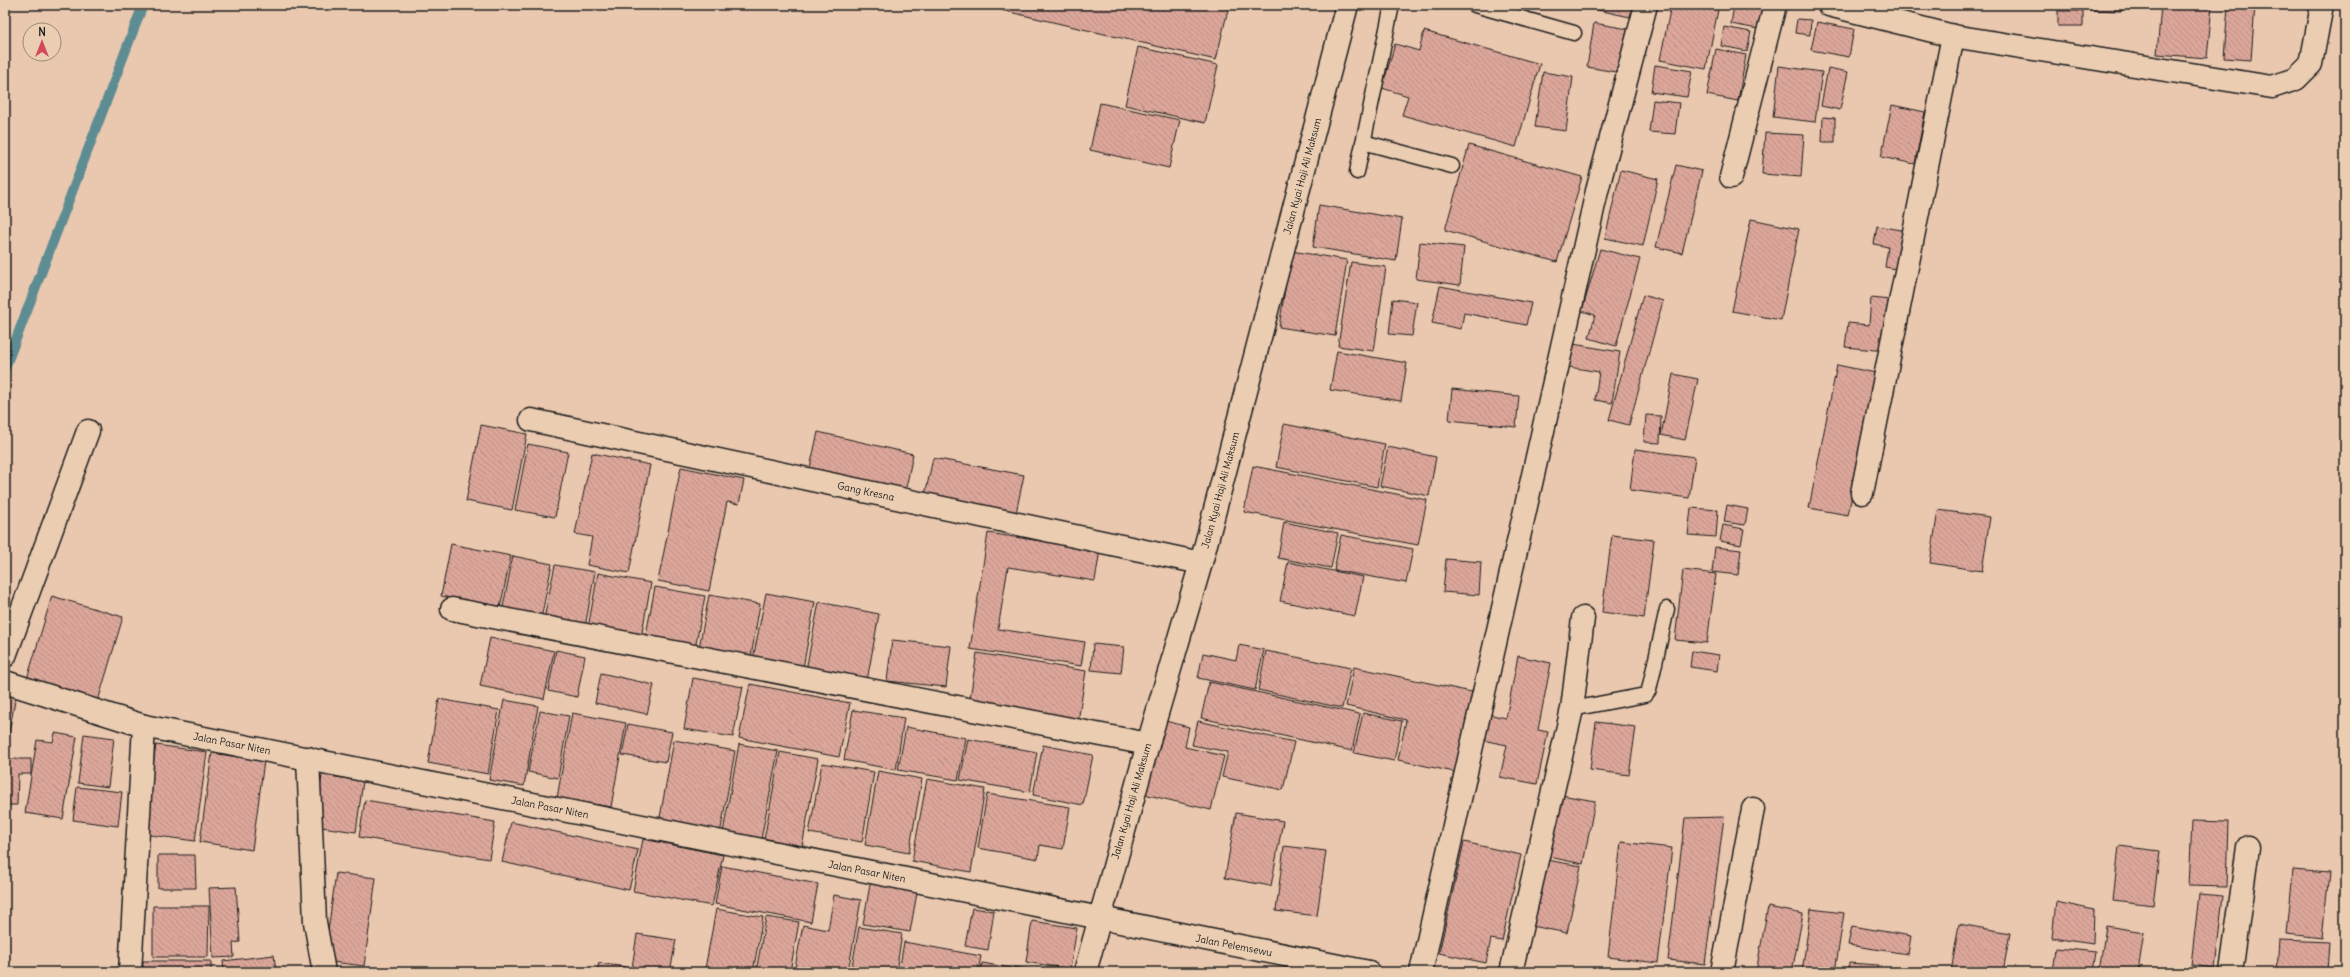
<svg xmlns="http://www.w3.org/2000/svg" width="2350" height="977" font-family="Delius,sans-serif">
  <defs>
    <pattern id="building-back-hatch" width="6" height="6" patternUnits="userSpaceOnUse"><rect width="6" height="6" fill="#dca69a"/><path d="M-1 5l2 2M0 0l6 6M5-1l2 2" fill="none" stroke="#bc8e84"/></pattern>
  </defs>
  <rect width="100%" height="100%" fill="#eac8af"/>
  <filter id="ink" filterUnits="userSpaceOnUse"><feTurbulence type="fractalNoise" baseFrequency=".025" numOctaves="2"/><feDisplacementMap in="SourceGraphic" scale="8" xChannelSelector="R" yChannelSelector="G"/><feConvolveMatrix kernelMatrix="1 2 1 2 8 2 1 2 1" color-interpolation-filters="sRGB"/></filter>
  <g filter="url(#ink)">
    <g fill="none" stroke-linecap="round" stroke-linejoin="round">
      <path stroke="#5d8d93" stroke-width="10" d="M5,368l138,-363"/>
    </g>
    <g fill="url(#building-back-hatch)" stroke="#1c1c1c">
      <path d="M1003,5h226l-13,55 -215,-50z"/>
      <path d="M1575,5h58l-3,12z"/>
      <path d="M1671,5h48l-13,64 -46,-9z"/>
      <path d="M1734,5l28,3 -4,21 -27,-5z"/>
      <path d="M2034,5h46v1z"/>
      <path d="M2090,5h33l-1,6 -32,-1z"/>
      <path d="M2161,5l24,2 1,-2h26l-5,53 -50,-4z"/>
      <path d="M2228,5h27l-4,55 -27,-2z"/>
      <rect x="2058" y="11" width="25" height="15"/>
      <path d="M1797,19l14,1 -1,15 -15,-2z"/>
      <path d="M1817,22l37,7 -5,28 -38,-7z"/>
      <path d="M1594,23l34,6 -7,44 -34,-6z"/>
      <path d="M1724,27l27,5 -4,19 -26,-5z"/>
      <path d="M1424,31l116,33 -24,83 -114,-32 6,-19 -26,-8 13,-44 24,7z"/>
      <path d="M1138,47l80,18 -13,58 -80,-18z"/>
      <path d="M1716,49l30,6 -8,46 -31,-6z"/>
      <path d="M1655,65l37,6 -5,26 -36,-5z"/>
      <path d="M1779,66l43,6 -7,50 -42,-5z"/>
      <path d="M1828,68l20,4 -8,38 -19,-4z"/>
      <path d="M1543,72l30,5 -7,54 -31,-4z"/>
      <path d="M1653,100l26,3 -4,31 -26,-2z"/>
      <path d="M1100,103l80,17 -11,48 -79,-18z"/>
      <path d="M1892,105l33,7 -10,52 -34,-7z"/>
      <path d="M1823,117l12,1v24h-13z"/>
      <path d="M1765,133l39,2 -3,42 -39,-3z"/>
      <path d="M1469,145l113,32 -25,85 -112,-32z"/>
      <path d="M1676,165l26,6 -20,82 -26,-6z"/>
      <path d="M1621,170l37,9 -15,67 -38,-8z"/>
      <path d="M1319,205l83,14 -6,42 -83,-14z"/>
      <path d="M1751,219l48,10 -18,91 -49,-9z"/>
      <path d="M1877,226l31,5 -7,39 -16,-3 3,-20 -14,-3z"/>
      <path d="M1420,242l44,5 -4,38 -44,-6z"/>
      <path d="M1600,249l40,10 -24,87 -27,-8 6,-23 -13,-4z"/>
      <path d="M1291,251l56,9 -12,76 -56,-9z"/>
      <path d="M1351,262l35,5 -12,84 -36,-5z"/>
      <path d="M1440,286l91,17 -5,22 -62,-12 -3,16 -29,-6z"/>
      <path d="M1643,295l20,6 -34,124 -20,-5z"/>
      <path d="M1871,298l19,2 -4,51 -41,-4 3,-24 21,2z"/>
      <path d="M1393,299l24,3 -5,34 -23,-2z"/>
      <path d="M1573,344l47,8 -8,51 -17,-3 4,-28 -30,-5z"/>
      <path d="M1337,351l70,12 -6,38 -71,-11z"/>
      <path d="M1837,365l39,8 -28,142 -39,-7z"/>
      <path d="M1673,374l25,5 -13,61 -24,-5z"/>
      <path d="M1452,389l67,7 -3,31 -67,-7z"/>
      <path d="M1646,415l15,1 -1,27 -16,-1z"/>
      <path d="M1284,424l101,20 -8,43 -101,-20z"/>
      <path d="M481,425l46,9 -15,76 -46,-9z"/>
      <path d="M818,432l95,22 -8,39 -96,-21z"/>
      <path d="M528,444l40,8 -13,65 -40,-7z"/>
      <path d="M1388,447l48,10 -7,39 -49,-10z"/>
      <path d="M1635,449l60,8 -6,41 -59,-8z"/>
      <path d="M592,453l58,12 -21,108 -42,-8 5,-28 -17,-3z"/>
      <path d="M933,458l91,17 -8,38 -91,-18z"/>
      <path d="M1253,466l174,34 -9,45 -174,-33z"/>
      <path d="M681,467l63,13 -5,24 -12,-2 -18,89 -51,-10z"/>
      <path d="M1727,505l21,4 -3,16 -21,-3z"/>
      <path d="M1691,508l27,2 -2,27 -28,-2z"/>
      <path d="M1938,510l52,7 -8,54 -52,-8z"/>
      <path d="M1284,522l54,11 -7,35 -53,-10z"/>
      <path d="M1723,525l21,4 -3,16 -21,-4z"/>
      <path d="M988,533l112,17 -5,31 -87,-14 -10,62 87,13 -4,24 -111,-17z"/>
      <path d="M1341,535l72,14 -7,34 -72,-13z"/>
      <path d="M1612,535l42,5 -10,78 -42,-6z"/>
      <path d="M451,544l60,12 -11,52 -59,-12z"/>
      <path d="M1715,547l26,3 -3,25 -26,-3z"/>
      <path d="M513,556l39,8 -11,55 -39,-7z"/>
      <path d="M1446,559l35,3 -2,33 -36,-3z"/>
      <path d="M1288,562l75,15 -8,39 -75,-15z"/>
      <path d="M555,565l40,7 -10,55 -41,-8z"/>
      <path d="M1683,570l33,4 -9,69 -32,-3z"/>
      <path d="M598,573l53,10 -10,55 -53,-10z"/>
      <path d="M655,587l50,9 -10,53 -50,-9z"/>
      <path d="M766,593l49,9 -12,66 -50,-9z"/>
      <path d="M709,595l51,9 -9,53 -52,-9z"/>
      <path d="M52,596l71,21 -25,84 -71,-22z"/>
      <path d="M819,602l60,12 -12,67 -61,-11z"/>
      <path d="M490,638l64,13 -10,48 -64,-13z"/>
      <path d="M892,640l59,6 -5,41 -59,-6z"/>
      <path d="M1093,644l31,3 -3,26 -30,-3z"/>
      <path d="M1239,645l25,5 -9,40 -57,-12 5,-25 33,7z"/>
      <path d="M556,650l29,6 -8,41 -29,-6z"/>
      <path d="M1266,651l85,17 -9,40 -84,-18z"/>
      <path d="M1692,651l27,4 -2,16 -27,-4z"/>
      <path d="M977,653l109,18 -8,51 -109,-17z"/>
      <path d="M1518,656l33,7 -13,67 10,2 -11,52 -37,-7 7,-32 -30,-6 6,-26 23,5z"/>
      <path d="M1354,667l122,26 -17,80 -61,-13 8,-40 -60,-14z"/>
      <path d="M601,673l53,12 -7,29 -52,-11z"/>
      <path d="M693,678l50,9 -10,50 -49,-8z"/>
      <path d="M1209,682l151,32 -8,37 -151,-33z"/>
      <path d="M750,684l100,19 -11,54 -100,-19z"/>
      <path d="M5,694l11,2 -11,57z"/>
      <path d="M439,699l60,11 -11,64 -60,-11z"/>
      <path d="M504,700l34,6 -14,80 -35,-6z"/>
      <path d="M853,710l51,8 -8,52 -52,-10z"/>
      <path d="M540,711l29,5 -11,62 -30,-6z"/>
      <path d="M572,713l54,10 -15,84 -54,-9z"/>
      <path d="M1363,713l39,8 -8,40 -40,-8z"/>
      <path d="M1161,720l28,7 -4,20 39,9 -13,54 -67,-16z"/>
      <path d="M1198,721l96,21 -11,48 -61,-13 6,-25 -36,-7z"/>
      <path d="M1596,722l40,5 -7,48 -39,-5z"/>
      <path d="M628,724l44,8 -6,30 -44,-7z"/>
      <path d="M906,727l60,11 -8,42 -60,-10z"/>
      <path d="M55,733l22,4 -14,82 -38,-6 12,-73 16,2z"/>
      <path d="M84,734l30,4 -6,49 -30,-4z"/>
      <path d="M968,739l69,13 -7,40 -70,-12z"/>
      <path d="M674,740l61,11 -15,83 -61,-11z"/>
      <path d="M739,744l39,7 -17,88 -38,-7z"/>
      <path d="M156,745l51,7 -12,89 -52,-7z"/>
      <path d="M1043,745l50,10 -10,50 -50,-10z"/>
      <path d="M780,752l38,7 -16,88 -38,-7z"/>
      <path d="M212,753l52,8 -12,89 -52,-8z"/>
      <path d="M5,759h26v15h-13l-1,31h-12z"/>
      <path d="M822,763l52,9 -12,70 -53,-9z"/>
      <path d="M878,771l44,8 -13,74 -44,-8z"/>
      <path d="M322,775l41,6 -7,51 -41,-6z"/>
      <path d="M927,779l58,10 -14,83 -59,-11z"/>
      <path d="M77,787l45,5 -4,34 -45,-6z"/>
      <path d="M987,794l83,13 -7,42 -23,-4 -2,14 -60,-11z"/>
      <path d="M1561,795l34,6 -12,63 -34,-7z"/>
      <path d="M365,800l130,22 -6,37 -130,-22z"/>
      <path d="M1236,813l47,8 -12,65 -46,-8z"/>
      <path d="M1724,817l-19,147 -37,-4 17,-142z"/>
      <path d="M2192,821l36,1 -2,65 -37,-1z"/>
      <path d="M511,822l127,28 -9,40 -127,-28z"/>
      <path d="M643,839l80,16 -11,51 -79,-15z"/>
      <path d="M1464,842l57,13 -19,86 -11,-2 -5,24 -47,-10z"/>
      <path d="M1621,842l51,6 -14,115 -50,-6z"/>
      <path d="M1284,846l42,5 -9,65 -41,-5z"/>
      <path d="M2119,846l41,5 -7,54 -40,-5z"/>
      <path d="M158,855h37l1,33h-38z"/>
      <path d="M1546,860l35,6 -14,67 -35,-7z"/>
      <path d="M722,866l96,18 -7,38 -96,-18z"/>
      <path d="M2293,870l36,3 -7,65 -35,-4z"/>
      <path d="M336,873l40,5 -12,88 -40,-5z"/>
      <path d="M871,879l47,8 -8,45 -47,-8z"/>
      <path d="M236,887l4,55 -7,1 1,14 -21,1 -4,-70z"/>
      <path d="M2199,894l24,2 -8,72 -24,-3z"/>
      <path d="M834,895l27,5 -13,72h-54l9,-47 25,5z"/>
      <path d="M2056,902l38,8 -1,34 -41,-6z"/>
      <path d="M153,906h56l-1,51h-55z"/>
      <path d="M1768,907l35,7 -11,58h-36z"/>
      <path d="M972,908l22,3 -6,39 -23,-4z"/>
      <path d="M716,909l47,8 -10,55h-34l-14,-3z"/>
      <path d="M1811,909l33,4 -9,59h-33z"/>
      <path d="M766,917l33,5 -9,50h-34z"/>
      <path d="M1032,921l45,7 -7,41 -44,-7z"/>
      <path d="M1959,924l51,9 -7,39h-52z"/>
      <path d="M1852,926l59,10 -3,18 -60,-9z"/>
      <path d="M2106,926l38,6 -6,40h-39z"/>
      <path d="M859,927l43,7 -6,38h-45z"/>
      <path d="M637,934l39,6 -6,32h-73l2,-9 33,5z"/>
      <path d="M2279,940l50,2 -2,30 -50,-1z"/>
      <path d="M904,942l77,14 -3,16h-79z"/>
      <path d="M2056,948l40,4 -3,20h-40z"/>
      <path d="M274,955l2,17h-52l-1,-11z"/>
      <rect x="143" y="961" width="68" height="11"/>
      <path d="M982,963l29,5 -1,4h-30z"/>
      <path d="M1849,963l29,2 -1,7h-29z"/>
      <path d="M1014,967l30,5h-31z"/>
      <path d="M1209,967l26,5h-27z"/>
      <path d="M381,969l18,3h-18z"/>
    </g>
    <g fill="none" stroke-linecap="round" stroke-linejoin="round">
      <defs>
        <g id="service">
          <path d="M1475,5l99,28"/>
          <path d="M1363,142l89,24"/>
          <path d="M1357,172l35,-167"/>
          <path d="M1572,709l73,-14 4,-5 18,-81"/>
        </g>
        <g id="minor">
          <path d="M1829,5l124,31 319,51 24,-8 15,-15 11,-59"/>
          <path d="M1731,177l44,-172"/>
          <path d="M531,420l670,143"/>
          <path d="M1862,493l91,-457"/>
          <path d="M452,609l696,135"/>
          <path d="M5,656l83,-225"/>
          <path d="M5,682l139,44 1225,246"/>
          <path d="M308,758l7,164 9,50"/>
          <path d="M130,972l14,-246"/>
          <path d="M1421,972l176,-781 49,-186"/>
          <path d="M1511,972l61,-263 11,-91"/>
          <path d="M1722,972l31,-163"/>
          <path d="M2231,972l17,-125"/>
        </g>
        <path id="tertiary" d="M1085,972l63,-228 53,-181 146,-558"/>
      </defs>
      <use href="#service" stroke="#1c1c1c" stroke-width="17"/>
      <use href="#minor" stroke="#1c1c1c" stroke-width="25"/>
      <use href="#tertiary" stroke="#1c1c1c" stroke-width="25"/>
      <use href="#service" stroke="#ebceb2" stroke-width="14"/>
      <use href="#minor" stroke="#ebceb2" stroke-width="22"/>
      <use href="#tertiary" stroke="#ebceb2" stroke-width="22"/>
    </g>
  </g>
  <g text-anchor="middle" stroke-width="3" stroke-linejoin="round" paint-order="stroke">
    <g font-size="10" fill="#1c1c1c" stroke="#ebceb2">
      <text transform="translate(1302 176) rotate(-75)" y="4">Jalan Kyai Haji Ali Maksum</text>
      <text transform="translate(1220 490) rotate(-75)" y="4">Jalan Kyai Haji Ali Maksum</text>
      <text transform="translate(866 491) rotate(12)" y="4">Gang Kresna</text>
      <text transform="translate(232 743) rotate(11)" y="4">Jalan Pasar Niten</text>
      <text transform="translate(1131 801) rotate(-74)" y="4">Jalan Kyai Haji Ali Maksum</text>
      <text transform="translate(550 807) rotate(11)" y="4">Jalan Pasar Niten</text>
      <text transform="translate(867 871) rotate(11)" y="4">Jalan Pasar Niten</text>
      <text transform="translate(1234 945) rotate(11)" y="4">Jalan Pelemsewu</text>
    </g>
  </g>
  <rect width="2350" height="977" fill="none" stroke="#ebceb2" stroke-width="20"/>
  <rect x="10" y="10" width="2330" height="957" fill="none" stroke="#1c1c1c" stroke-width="1.5" filter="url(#ink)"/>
  <g transform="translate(42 42)"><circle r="19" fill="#ebceb2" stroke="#988776"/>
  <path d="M0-3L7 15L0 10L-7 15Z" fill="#d1495b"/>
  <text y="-6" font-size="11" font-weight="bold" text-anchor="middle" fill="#1c1c1c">N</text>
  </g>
</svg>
